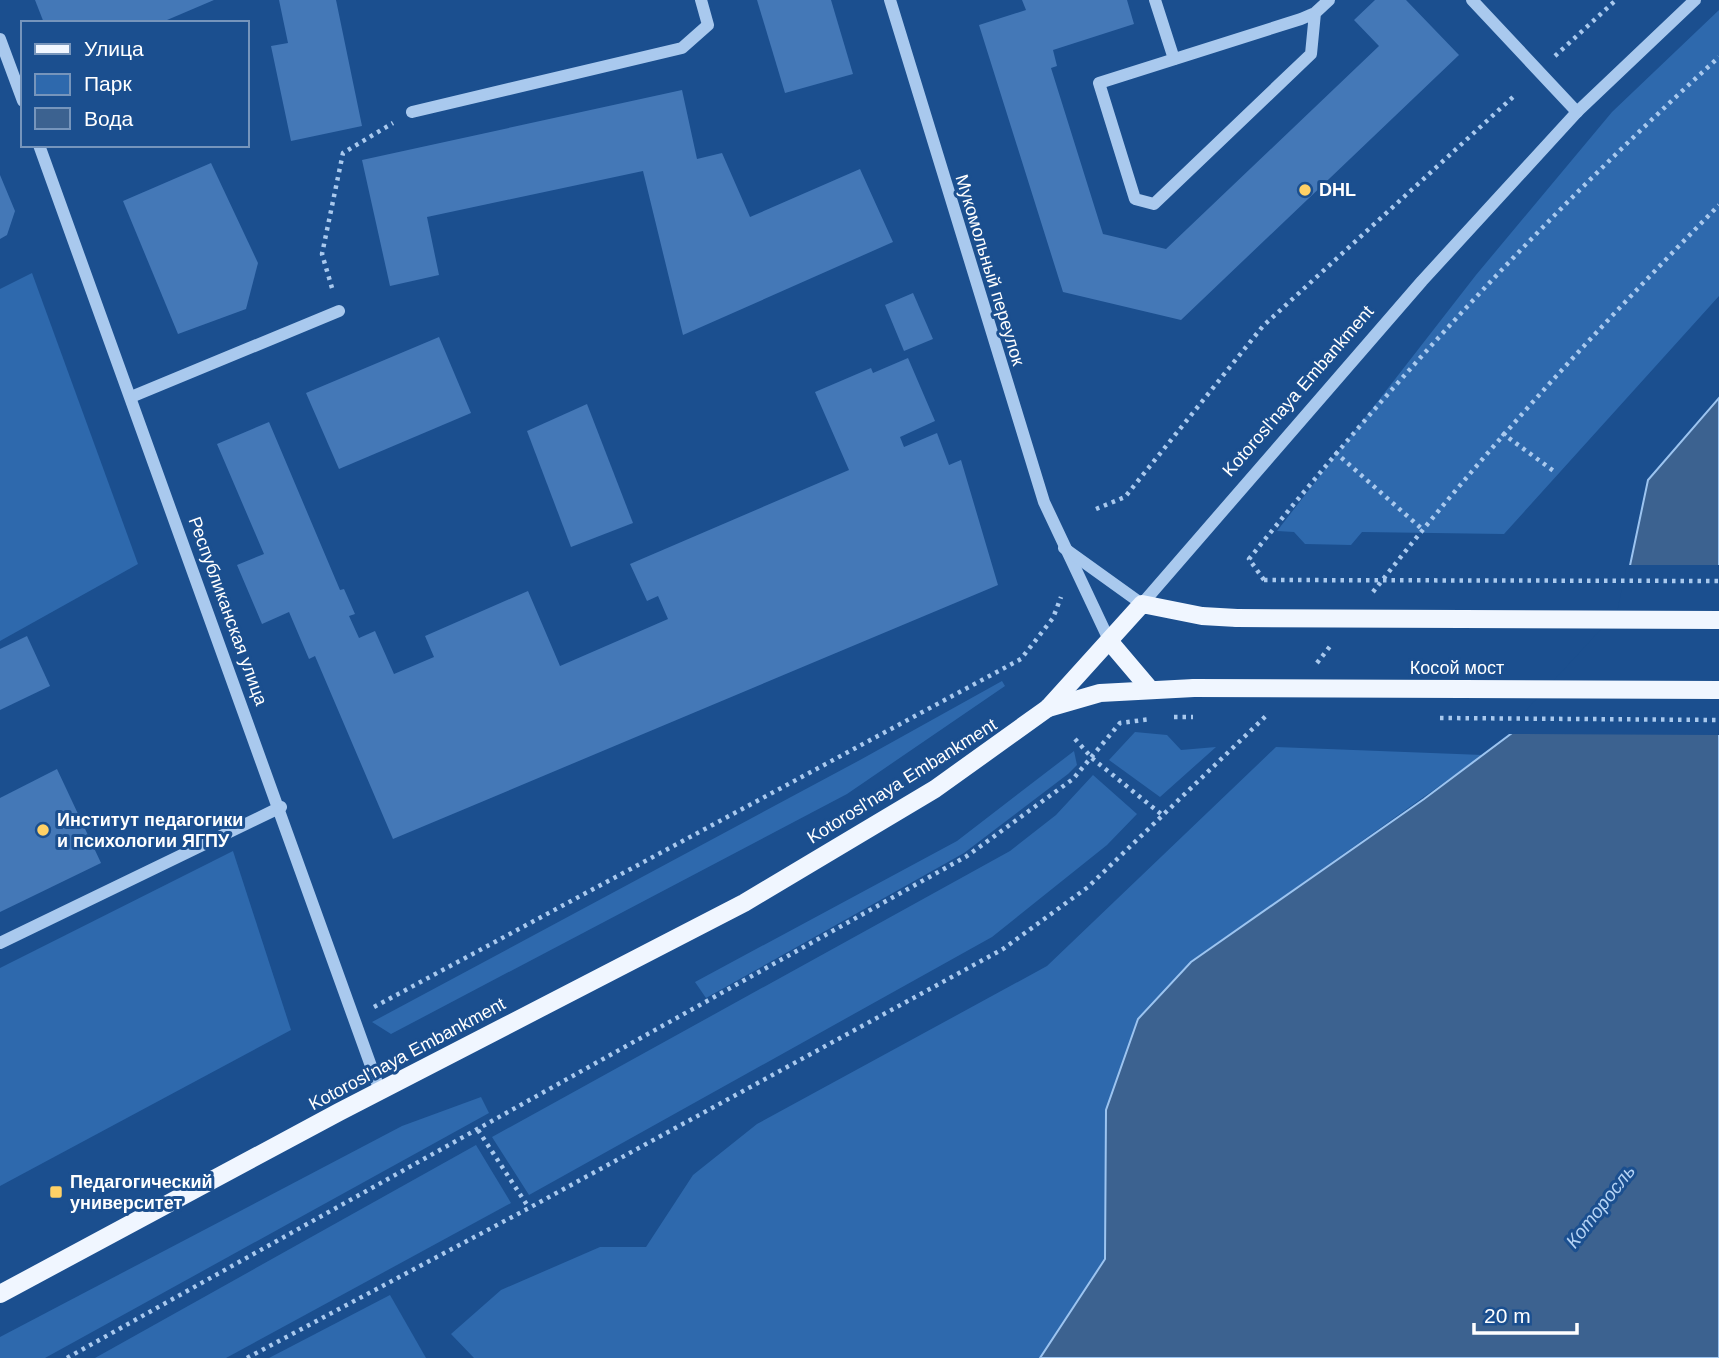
<svg xmlns="http://www.w3.org/2000/svg" width="1719" height="1358" font-family="Helvetica,sans-serif">
  <rect width="100%" height="100%" fill="#1b4f8f"/>
  <g fill="#2e69ad">
    <path d="M1719,10v286l-215,238 -142,-2 -11,13 -46,-1 -11,-12 -17,-1 199,-256 136,-163z"/>
    <path d="M32,273l106,291 -138,77v-352z"/>
    <path d="M1002,681l3,5 -158,108 -456,240 -19,-12 488,-262z"/>
    <path d="M1135,732l32,3 14,15 35,-3 -56,50 -51,-37z"/>
    <path d="M1276,747l207,8 -292,207 -53,57 -32,91 -1,149 -65,99h-566l-23,-24 50,-44 99,-43h46l47,-72 64,-51 290,-158z"/>
    <path d="M1074,751l3,14 -9,9 -104,79 -258,145 -11,-16 262,-141z"/>
    <path d="M1093,775l44,39 -30,31 -115,92 -463,258 -37,-58 518,-286 46,-36z"/>
    <path d="M233,851l58,179 -291,156v-218z"/>
    <path d="M481,1097l8,16 -444,245h-45v-21l402,-211z"/>
    <path d="M476,1145l35,58 -285,155h-131z"/>
    <path d="M390,1295l36,63h-157z"/>
  </g>
  <path fill="#3c6290" stroke="#9cc4f0" stroke-width="2" d="M1719,398v960h-679l65,-99 1,-149 32,-91 53,-57 233,-163 92,-69 104,-117 28,-133z"/>
  <path fill="#1b4f8f" d="M1627,565h92v170l-215,-1 113,-122z"/>
  <g fill="#4478b7">
    <path d="M35,0h179l-54,23h-116z"/>
    <path d="M279,0h57l26,126 -71,15 -20,-95 17,-3z"/>
    <path d="M757,0h74l22,74 -68,19z"/>
    <path d="M1022,0h105l7,24 -81,26 4,16 -6,2 52,166 63,15 213,-203 -25,-26 21,-20h31l53,55 -278,265 -118,-28 -84,-267 47,-15z"/>
    <path d="M682,90l15,69 25,-6 28,64 110,-48 33,73 -210,93 -40,-164 -216,46 12,58 -49,11 -28,-126z"/>
    <path d="M211,163l47,100 -12,46 -68,25 -55,-133z"/>
    <path d="M0,175l15,36 -8,24 -7,4z"/>
    <path d="M913,293l20,46 -29,12 -19,-46z"/>
    <path d="M439,337l32,76 -132,56 -33,-76z"/>
    <path d="M908,358l27,63 -35,16 4,10 33,-14 12,32 12,-5 37,125 -605,254 -78,-183 -6,3 -20,-47 -27,12 -25,-59 27,-11 -47,-110 52,-22 71,168 4,-1 11,25 -6,2 10,22 16,-7 19,43 40,-17 -9,-21 103,-45 32,75 108,-47 -10,-23 -11,5 -17,-37 219,-94 -34,-78 56,-24 2,5z"/>
    <path d="M587,404l46,119 -62,24 -44,-116z"/>
    <path d="M27,636l23,50 -50,24v-61z"/>
    <path d="M57,769l44,94 -101,49v-114z"/>
  </g>
  <g fill="none" stroke-linecap="round" stroke-linejoin="round">
    <g stroke="#a9c9ee" stroke-width="4.5" stroke-dasharray="3.5 5" stroke-linecap="butt">
      <path d="M1555,56l61,-56"/>
      <path d="M332,288l-10,-34 21,-101 50,-30"/>
      <path d="M1502,433l53,39"/>
      <path d="M1335,452l87,77"/>
      <path d="M1096,509l29,-12 138,-171 250,-229"/>
      <path d="M1264,580l-15,-21c144,-179 300,-347 470,-502"/>
      <path d="M1373,592c107,-137 224,-263 346,-387"/>
      <path d="M1317,663l14,-18"/>
      <path d="M1075,739l18,20 68,55"/>
      <path d="M374,1007l647,-348 32,-41 8,-21"/>
      <path d="M478,1130l51,78"/>
      <path d="M67,1358l900,-502 106,-77 47,-56 31,-4"/>
      <path d="M247,1358l282,-150 474,-259 85,-62 179,-172"/>
    </g>
    <g stroke="#a9c9ee" stroke-width="12">
      <path d="M890,0l154,502 66,140"/>
      <path d="M1155,0l19,59"/>
      <path d="M1472,0l105,112"/>
      <path d="M1315,13l-4,41 -157,150 -19,-5 -36,-116 202,-64 14,-6 14,-13"/>
      <path d="M0,39l23,62"/>
      <path d="M412,112l270,-64 26,-23 -7,-25"/>
      <path d="M39,145l341,946"/>
      <path d="M131,397l208,-86"/>
      <path d="M1064,548l78,56 280,-323 155,-169 118,-112"/>
      <path d="M0,943l281,-136"/>
    </g>
    <g stroke="#f0f6ff" stroke-width="18">
      <path d="M1110,642l39,46"/>
      <path d="M1048,708l52,-15 94,-5"/>
      <path d="M0,1294l339,-182 405,-209 191,-114 113,-81 94,-104 60,12 35,2"/>
    </g>
    <g stroke="#a9c9ee" stroke-width="4.5" stroke-dasharray="3.5 5" stroke-linecap="butt">
      <path d="M1264,580l455,1"/>
      <path d="M1174,717h19"/>
      <path d="M1440,718l279,2"/>
    </g>
    <g stroke="#f0f6ff" stroke-width="18">
      <path d="M1237,618l482,2"/>
      <path d="M1194,688l525,2"/>
    </g>
  </g>
  <g fill="#ffd166" stroke="#1b4f8f" stroke-width="2.5">
    <circle cx="1305" cy="190" r="7"/>
    <circle cx="43" cy="830" r="7"/>
    <rect x="49" y="1185" width="14" height="14" rx="3.5"/>
  </g>
  <g text-anchor="middle" stroke-width="6" stroke-linejoin="round" paint-order="stroke">
    <g font-size="18" font-weight="bold" fill="#fff" stroke="#1b4f8f" text-anchor="start">
      <text x="1319" y="196">DHL</text>
      <text x="57" y="826">Институт педагогики<tspan x="57" dy="21">и психологии ЯГПУ</tspan></text>
      <text x="70" y="1188">Педагогический<tspan x="70" dy="21">университет</tspan></text>
    </g>
    <g font-size="18" fill="#fff" stroke="#1b4f8f">
      <text transform="translate(990 270) rotate(73)" y="6">Мукомольный переулок</text>
      <text transform="translate(1298 391) rotate(-49)" y="6">Kotorosl'naya Embankment</text>
      <text transform="translate(228 611) rotate(70)" y="6">Республиканская улица</text>
      <text x="1457" y="674">Косой мост</text>
      <text transform="translate(902 781) rotate(-32)" y="6">Kotorosl'naya Embankment</text>
      <text transform="translate(407 1054) rotate(-28)" y="6">Kotorosl'naya Embankment</text>
    </g>
    <g font-size="19" font-style="italic" fill="#b5d3f5" stroke="#1b4f8f">
      <text transform="translate(1600 1206) rotate(-52)" y="7">Которосль</text>
    </g>
  </g>
  <rect x="21" y="21" width="228" height="126" fill="#1b4f8f" stroke="#7695bc" stroke-width="2"/>
  <rect x="35" y="44" width="35" height="10" fill="#f0f6ff" stroke="#7695bc" stroke-width="2"/>
  <text x="84" y="56" font-size="21" fill="#ffffff">Улица</text>
  <rect x="35" y="74" width="35" height="21" fill="#2e69ad" stroke="#7695bc" stroke-width="2"/>
  <text x="84" y="91" font-size="21" fill="#ffffff">Парк</text>
  <rect x="35" y="108" width="35" height="21" fill="#3c6290" stroke="#7695bc" stroke-width="2"/>
  <text x="84" y="126" font-size="21" fill="#ffffff">Вода</text>
  <path d="M1474 1323v10h103v-10" fill="none" stroke="#ffffff" stroke-width="3.5"/>
  <text x="1484" y="1323" font-size="21" fill="#ffffff" stroke="#1b4f8f" stroke-width="5" paint-order="stroke">20 m</text>
</svg>
